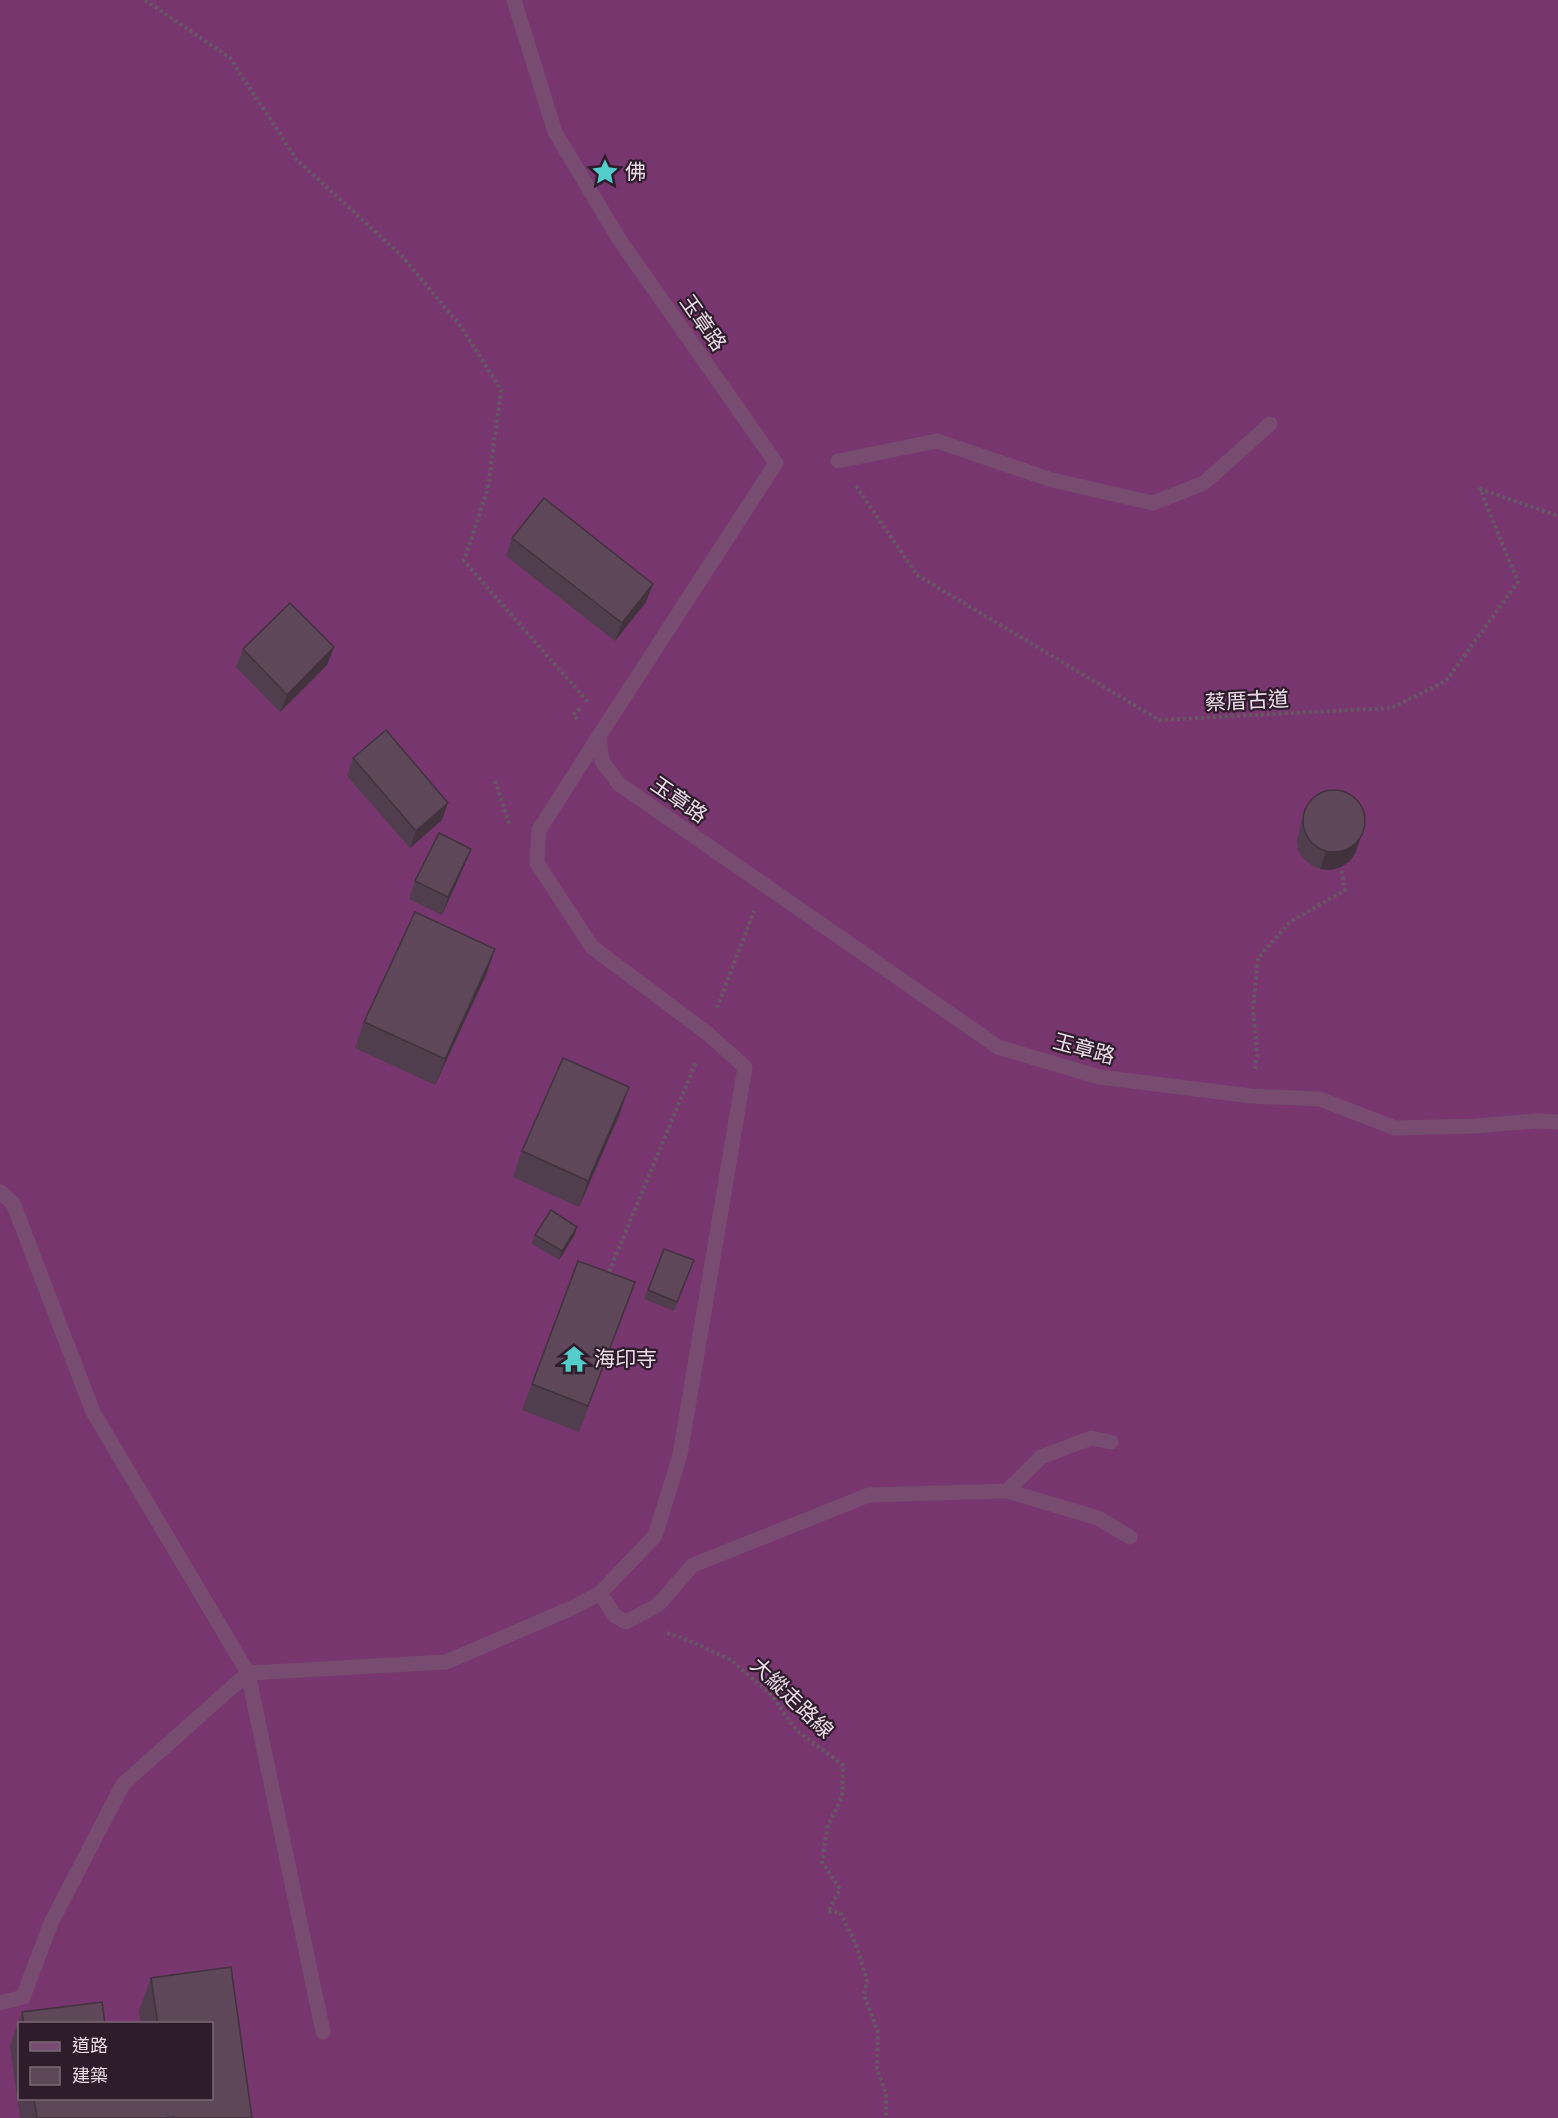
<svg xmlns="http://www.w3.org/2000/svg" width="1558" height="2118" font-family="'Roboto Condensed','Noto Sans TC',sans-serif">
  <rect width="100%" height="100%" fill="#2e1b2b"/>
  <path fill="#77366e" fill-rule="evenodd" d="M0,0h1558v2118h-1558zM20,2024h192v74h-192z"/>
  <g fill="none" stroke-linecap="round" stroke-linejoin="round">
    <g stroke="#675664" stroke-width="4" stroke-dasharray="3 3" stroke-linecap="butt">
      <path d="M145,0l85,58 67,102 105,96 60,72 39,62 -13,98 -24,73 124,141 -2,1"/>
      <path d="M856,486l61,89 242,145 232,-12 55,-27 72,-99 -38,-93 78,27"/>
      <path d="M577,719l-4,-4 8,-7"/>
      <path d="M495,781l15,45"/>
      <path d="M717,1008l37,-97"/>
      <path d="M1255,1069l2,-13 -4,-47 5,-51 32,-36 55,-32 -4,-23"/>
      <path d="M607,1277l89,-215"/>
      <path d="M667,1633l16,5 48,22 40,35 25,35 47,35 -1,32 -15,31 -5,34 18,27 -12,23h12l16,32 11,37 -3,14 14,37 -1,37 9,24v25"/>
    </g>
    <g stroke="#784c70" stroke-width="15">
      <path d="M838,461l99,-20 115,39 101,23 51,-20 66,-59"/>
      <path d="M0,1192l13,11 80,209 155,261 75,359"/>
      <path d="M1007,1491l91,27 32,19"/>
      <path d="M600,1593l15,23 11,6 32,-17 35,-40 176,-70 138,-4 34,-34 50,-19 20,4"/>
      <path d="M0,2003l23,-6 28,-74 72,-139 125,-111 198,-11 126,-54 28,-15 55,-57 25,-81 65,-388 -38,-34 -115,-86 -55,-84 2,-33 60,-94"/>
    </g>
    <path stroke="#784c70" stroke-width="15" d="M514,0l41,132 64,107 157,224 -177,273 3,25 17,23 379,263 101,30 152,19 69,3 75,29 81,-2 60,-5 22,1"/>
  </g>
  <g fill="#503d4d">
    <path d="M512,538l134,64 -31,39 -109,-85z"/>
    <path d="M334,647l-7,18 -47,47 -44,-45 7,-18z"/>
    <path d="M353,758l89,62 -32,28 -63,-72z"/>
    <path d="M1308,803l48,49 -6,9 -9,6 -11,3 -10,-1 -9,-4 -8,-7 -5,-8 -1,-10 5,-19z"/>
    <path d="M471,849l-7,17 -22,49 -33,-16 6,-18z"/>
    <path d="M495,949l-9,26 -51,110 -80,-37 9,-26z"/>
    <path d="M620,1113l-41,94 -66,-30 9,-26z"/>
    <path d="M577,1227l-3,9 -15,24 -27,-16 3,-9z"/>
    <path d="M664,1249l30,11 -20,51 -30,-12z"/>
    <path d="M578,1261l57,21 -56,150 -57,-22z"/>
    <path d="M231,1967l21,151h-232l-10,-72 12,-34 80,-10 3,22h-85v74h192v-74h-71l-2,-13 12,-33z"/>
  </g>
  <g fill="#41323e">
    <path d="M653,584l-7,18 -31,39 7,-18z"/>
    <path d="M334,647l-7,18 -47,47 7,-17z"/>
    <path d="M448,803l-6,17 -32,28 6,-17z"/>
    <path d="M1362,834l-6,18 -6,9 -9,6 -11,3 -10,-1 6,-18z"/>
    <path d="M471,849l-7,17 -22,49 6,-18z"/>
    <path d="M495,949l-9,26 -51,110 10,-26z"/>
    <path d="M629,1087l-9,26 -41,94 9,-26z"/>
    <path d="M577,1227l-3,9 -15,24 3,-9z"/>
  </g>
  <g fill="#5d4759" stroke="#41323e" stroke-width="1.5">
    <path d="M544,498l109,86 -31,39 -110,-85z"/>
    <path d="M290,603l44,44 -47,48 -44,-46z"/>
    <path d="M386,730l62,73 -32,28 -63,-73z"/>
    <circle cx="1334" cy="821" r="31"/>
    <path d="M439,833l32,16 -23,48 -33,-16z"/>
    <path d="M415,912l80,37 -50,110 -81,-37z"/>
    <path d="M563,1058l66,29 -41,94 -66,-30z"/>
    <path d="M551,1210l26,17 -15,24 -27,-16z"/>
    <path d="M664,1249l30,11 -17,42 -29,-12z"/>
    <path d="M578,1261l57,21 -47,124 -56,-22z"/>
    <path d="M231,1967l21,151h-78v-1l-10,1h-127l-3,-20h178v-74h-54l-7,-46z"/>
    <path d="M102,2002l3,22h-81l-2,-12z"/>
  </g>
  <defs>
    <symbol id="sight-bare" viewBox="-9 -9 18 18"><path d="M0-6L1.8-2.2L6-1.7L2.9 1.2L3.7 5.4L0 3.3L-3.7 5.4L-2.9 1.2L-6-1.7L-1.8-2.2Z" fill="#53cdc9" stroke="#2e1b2b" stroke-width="2.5" paint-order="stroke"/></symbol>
    <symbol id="temple-bare" viewBox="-9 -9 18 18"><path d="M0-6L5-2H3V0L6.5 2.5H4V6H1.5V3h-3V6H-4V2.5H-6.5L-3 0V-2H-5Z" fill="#53cdc9" stroke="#2e1b2b" stroke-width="2.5" paint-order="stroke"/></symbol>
  </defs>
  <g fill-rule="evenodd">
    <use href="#sight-bare" x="586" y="153" width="38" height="38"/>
    <use href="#temple-bare" x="555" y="1340" width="38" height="38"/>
  </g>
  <g text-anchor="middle" stroke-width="4.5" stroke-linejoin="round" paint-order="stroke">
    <g font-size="21" fill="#eadde7" stroke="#2e1b2b" text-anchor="start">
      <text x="625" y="179">佛</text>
      <text x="594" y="1366">海印寺</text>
    </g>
    <g font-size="21" fill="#eadde7" stroke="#2e1b2b">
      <text transform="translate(703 323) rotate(55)" y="7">玉章路</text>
      <text transform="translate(1247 701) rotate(-3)" y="7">蔡厝古道</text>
      <text transform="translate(679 800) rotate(35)" y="7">玉章路</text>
      <text transform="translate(1084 1049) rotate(15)" y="7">玉章路</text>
      <text transform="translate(792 1698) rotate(44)" y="7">大縱走路線</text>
    </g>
  </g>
  <rect x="18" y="2022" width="195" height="78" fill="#2e1b2b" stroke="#796976" stroke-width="1.5"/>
  <rect x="30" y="2042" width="30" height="9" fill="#784c70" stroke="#796976" stroke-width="1.5"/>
  <text x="72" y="2052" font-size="18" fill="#eadde7">道路</text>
  <rect x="30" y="2067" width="30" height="18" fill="#5d4759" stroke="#796976" stroke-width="1.5"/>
  <text x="72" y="2082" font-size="18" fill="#eadde7">建築</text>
</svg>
